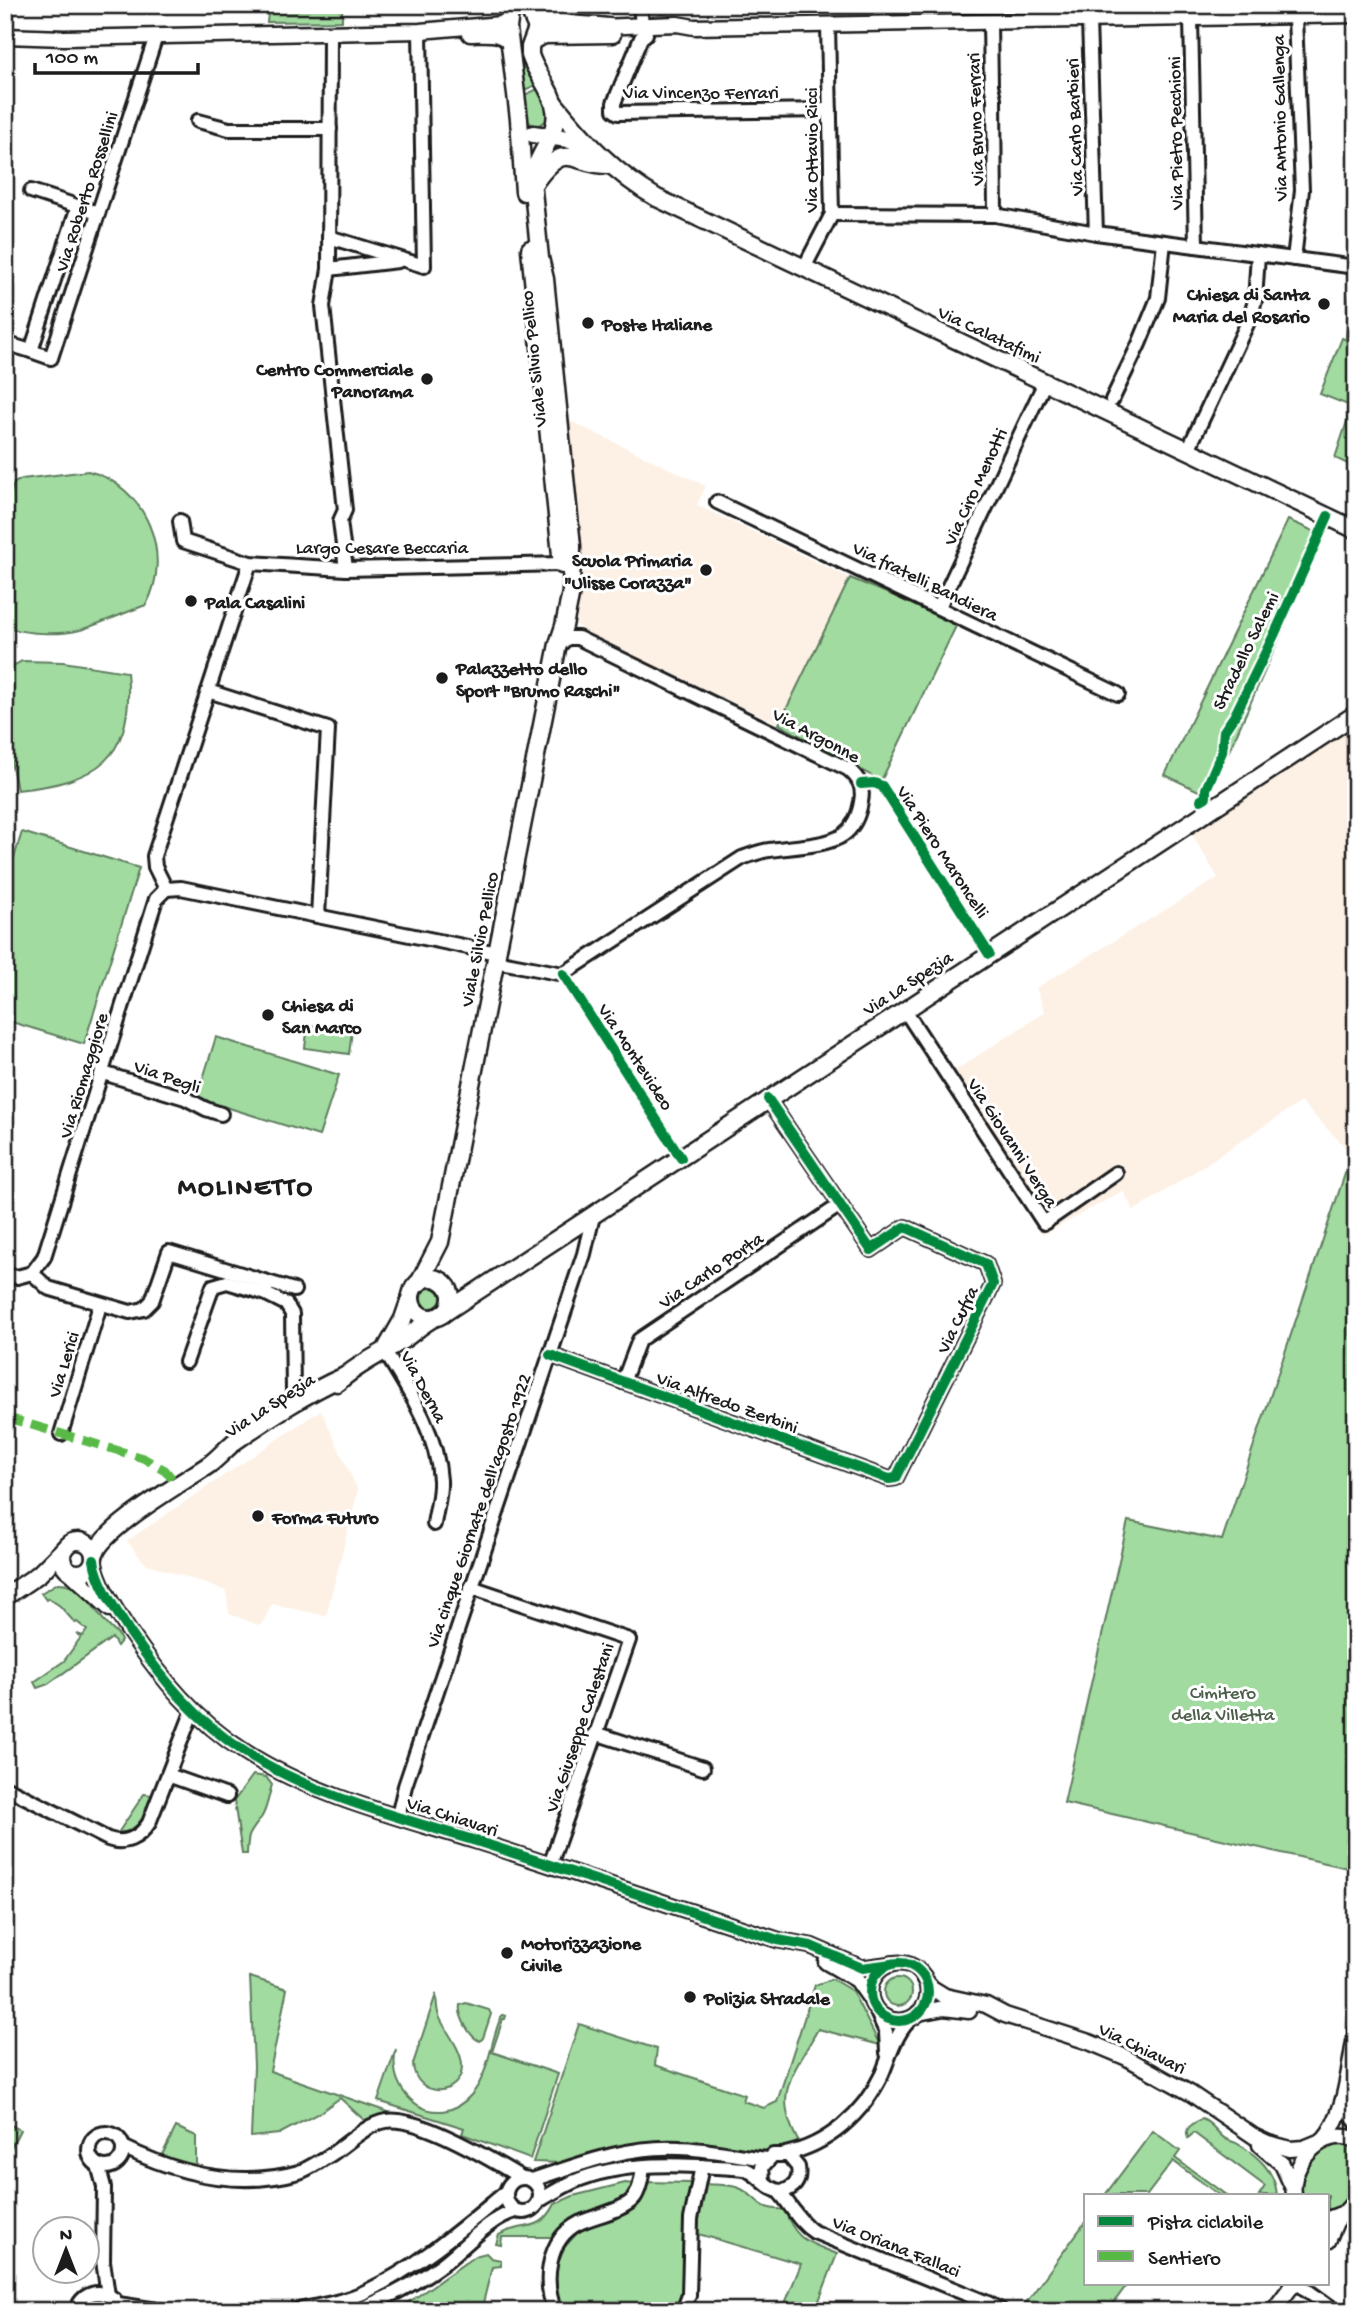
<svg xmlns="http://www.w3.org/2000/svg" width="1361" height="2316" font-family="'Gochi Hand',sans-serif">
  <rect width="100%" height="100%" fill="#fff"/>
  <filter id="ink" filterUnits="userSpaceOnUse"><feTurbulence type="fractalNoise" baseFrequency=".0143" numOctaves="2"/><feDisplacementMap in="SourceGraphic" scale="14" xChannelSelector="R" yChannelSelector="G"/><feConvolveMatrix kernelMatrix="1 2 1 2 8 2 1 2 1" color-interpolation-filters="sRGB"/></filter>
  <g filter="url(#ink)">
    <g fill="#fdf1e5">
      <path d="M943,5h291v3l-291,1z"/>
      <path d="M566,419l140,67 -9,19 153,73 -71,146 -195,-92 -7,-7 -3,-6 5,-33v-43z"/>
      <path d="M1356,707v431l-5,15 -50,-51 -167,109 -11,-20 -80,44 -101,-156 103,-67 -9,-24 182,-110 -34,-57z"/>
      <path d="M321,1410l37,81 -32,125 -54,-12 -11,22 -32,-12 -3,-23 -81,-28 -18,-22z"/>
    </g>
    <g fill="#a1dba0" stroke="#5e7c5e" stroke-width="2">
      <path d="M269,5h73v16l-75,1z"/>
      <path d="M522,51l14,34 -14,6 -4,-39z"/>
      <path d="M538,89l11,21 -1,10 -11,6c-15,-3 -13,-17 -15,-30z"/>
      <path d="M1351,283h5v58l-10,-4z"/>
      <path d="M1342,338l14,6v40l-8,21 -28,-11z"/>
      <path d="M1356,394v74l-21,-10z"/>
      <path d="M88,471c57,14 86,83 58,134 -22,8 -44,18 -66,25 -18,5 -60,5 -75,-5v-114l9,-28 8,-4z"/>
      <path d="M1288,520l37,16 -116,260 -44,-21z"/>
      <path d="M850,578l108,44 -77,159 -102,-57z"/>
      <path d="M22,661l41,1 64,10c9,87 -31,110 -110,118l-12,-57v-60l3,-4z"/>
      <path d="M22,832l117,36 -55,176 -79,-24v-133z"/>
      <path d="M308,1025l44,6 -3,23 -44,-6z"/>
      <path d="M216,1037l123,38 -20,61 -122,-38z"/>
      <path d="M1356,1141v729l-292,-67 64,-282 94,19z"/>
      <circle cx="431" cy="1298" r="10"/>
      <path d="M58,1583c29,-1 39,38 60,51l3,7 -4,5 -5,-8 -64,46 -11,4 -3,-6 30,-21 17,-24 -4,-3 6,2 4,-6 -10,-8 -2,1 -15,-17 -12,-8 -2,2 -5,-7z"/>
      <path d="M253,1775l13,2 6,8c-3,9 -5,25 -11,33 -12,17 -13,14 -14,36h-5l-8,-53z"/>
      <path d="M144,1794l8,1c-7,19 -11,37 -34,38z"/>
      <path d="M250,1977l37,12 -17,82 118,41 -24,8 -24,-22 -21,15 -40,21 -28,3 3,-71z"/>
      <circle cx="898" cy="1992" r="14"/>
      <path d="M832,1979l20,12 28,54 -62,-16c-25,46 -48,65 -17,117l-47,6 -49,-10 -52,1 -44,7 -45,13 -31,-1 46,-138 78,25 -2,16 90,30 -2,6 21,7 13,-6 38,-117z"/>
      <path d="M436,1994c1,7 0,15 3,22 6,15 23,33 23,50 0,32 -47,33 -49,-2z"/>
      <path d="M466,2003l23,7 2,4 -8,24 -3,3c-10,-3 -22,-25 -20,-36z"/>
      <path d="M502,2015l4,1 -1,3h-2l-11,33 66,22 -28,85 -68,-25 2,-6 -86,-27 18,-52c-11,49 42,84 75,46 19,-21 19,-56 31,-80z"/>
      <path d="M1202,2119c10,4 13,11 21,18 4,4 10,4 15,7 20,12 37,27 39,51h-18l6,-9 -71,-53 -6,5c-5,-11 7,-15 14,-19z"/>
      <path d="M5,2122l15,8 -15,29z"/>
      <path d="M176,2127l20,9v32l-35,-11z"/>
      <path d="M1153,2131l27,20 -5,7 51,37h-7l-46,-34 -26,34h-42z"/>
      <path d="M1341,2144l15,7c0,25 3,52 -28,60v-16h-25c-5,-22 16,-49 38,-51z"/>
      <path d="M645,2182l46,1 -8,51 -1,62 -5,15h-114l-6,-12 -4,-23 7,-24 20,-22 46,-16 14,-14z"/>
      <path d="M625,2183l10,1c-10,30 -59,22 -79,53h-54l-1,8 -5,-1 3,-9c23,-14 41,0 56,-31l18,-8z"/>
      <path d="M705,2184c10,1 25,0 34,4 19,8 18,23 45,21 13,33 22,32 53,45l-22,57h-33l19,-47 -106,-31 2,-22z"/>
      <path d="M1086,2221v62h42l-18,25 3,3h-93z"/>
      <path d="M486,2253l5,5 10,2v6l-9,1 -11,44h-89l23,-13 60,-42z"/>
    </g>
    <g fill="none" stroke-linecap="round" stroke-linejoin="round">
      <defs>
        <g id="minor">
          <path d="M640,5l2,20"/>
          <path d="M1191,19l5,227"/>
          <path d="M1089,21l7,212"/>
          <path d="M990,22l1,63 3,13 1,117"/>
          <path d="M330,33l-1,236 -6,37 22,204 -5,11 6,48"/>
          <path d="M646,34l-5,4 -27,65v7l4,3 212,-3"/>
          <path d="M198,121l31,8h101"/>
          <path d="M31,191l67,22"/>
          <path d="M832,214l163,1 101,18 260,34"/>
          <path d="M329,237l95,29 -4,-235"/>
          <path d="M1294,259l8,-69 -7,-173"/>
          <path d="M804,268l28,-54 -4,-189"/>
          <path d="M329,269l69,-8"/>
          <path d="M5,343l26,8 47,-145"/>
          <path d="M31,351l20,7 105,-322"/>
          <path d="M1112,400l27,-56 19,-46 6,-56"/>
          <path d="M1188,450l61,-130 6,-19 3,-47"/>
          <path d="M717,502l401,192"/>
          <path d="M180,521l3,20 67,22 96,6 216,-5"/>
          <path d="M250,563l-96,293 1,11 11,22 15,-1 316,65"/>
          <path d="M939,607l106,-225"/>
          <path d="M208,691l120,38 -10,187"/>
          <path d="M495,961l68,13 179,-116c9,-3 18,-7 27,-8 19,-3 59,-4 74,-15 11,-8 16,-21 18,-33 3,-15 -2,-24 -13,-33l-270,-131h-11l-9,9"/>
          <path d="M904,1009l140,214 72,-50"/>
          <path d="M103,1073l82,25 21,11 15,5"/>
          <path d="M32,1273l12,-16 112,-358 10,-10"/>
          <path d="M5,1275l12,2 15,-4 16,15 82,24 14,-3 8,-8 17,-49 125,38"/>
          <path d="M267,1286l-3,7 22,11 6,10 1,77"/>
          <path d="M384,1350c24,40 53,81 56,130 1,14 -4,30 -6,44"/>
          <path d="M550,1355l339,124 7,-1 97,-194 -7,-20 -81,-37 -34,23 -103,-151"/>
          <path d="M186,1362l27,-76 14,-4 37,11"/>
          <path d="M623,1382l16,-42 201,-135"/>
          <path d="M61,1434l39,-129"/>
          <path d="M471,1587l158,53 -79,225"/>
          <path d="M595,1733l108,35"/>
          <path d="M168,1775l59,21"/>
          <path d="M5,1787l103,52c17,6 31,-1 41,-16l44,-113"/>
          <path d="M398,1816l7,-30 179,-532 9,-38"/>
          <path d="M875,2008l11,24 1,21"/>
          <path d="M1347,2102l3,11 6,9"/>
          <circle cx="106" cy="2150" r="17"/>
          <path d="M123,2147c55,27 115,42 176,25 9,-3 19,-10 28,-15 19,-11 37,-32 59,-36 31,-6 108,40 136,57"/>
          <path d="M785,2154c43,-9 78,-40 97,-80 8,-19 14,-43 31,-57"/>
          <path d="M98,2165l6,22 -1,74 5,34"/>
          <circle cx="523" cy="2195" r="17"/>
          <path d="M532,2180c48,-16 96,-35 148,-32 29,1 58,8 87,11"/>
          <path d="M778,2191c13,13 20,31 36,41l174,71 14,8"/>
          <path d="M540,2200c11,-6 22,-13 33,-18 54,-23 116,-17 172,-13 16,6 22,23 39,22 12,-4 16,-12 14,-24l-10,-12h-15l-11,12 1,13"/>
          <path d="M1352,2206l-3,10 7,9"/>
          <path d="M1297,2283l39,28"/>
          <path d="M118,2304l46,7"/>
          <path d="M76,2311c6,-18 22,-23 38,-12l6,12"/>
          <path d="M293,2311c25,-5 51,-9 74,-20 52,-25 94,-62 138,-98"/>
          <path d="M355,2311c30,-12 60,-27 86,-46 22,-16 49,-48 75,-54"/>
          <path d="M555,2311c-12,-29 -8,-72 24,-88 15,-7 46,-13 55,-25 6,-8 8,-22 9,-31"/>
          <path d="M683,2311l6,-16 2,-76 11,-53"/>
        </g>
        <g id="tertiary">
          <path d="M534,19l12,7 26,2"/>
          <path d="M599,27l78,-3 17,3 662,-12"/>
          <path d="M470,34c16,0 36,-4 41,14"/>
          <path d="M5,36l59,2 356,-7 81,-7 8,-5"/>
          <path d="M531,42l14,-6 68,-1"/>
          <path d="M94,1560c3,23 23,52 35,71 32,47 68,91 116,121 68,44 154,65 231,89 101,32 201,67 302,99l33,6 51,22 30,-4"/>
          <path d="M70,1572l40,37"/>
          <path d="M826,1962l31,18 14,20"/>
          <circle cx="899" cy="1992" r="29"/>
          <path d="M924,1979l8,9 13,8 41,9 19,10 84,27 36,15 65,36 65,44 13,6 22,6 14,-1 17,-7"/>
          <path d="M918,2013l26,-5 25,3"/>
          <path d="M1323,2140c23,-24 26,-76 33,-108"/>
          <path d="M1260,2145l22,19 10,22"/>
          <path d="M1294,2195c-5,-31 30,-70 62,-55"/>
          <path d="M1328,2219l16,-6 12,-13"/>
          <path d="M1328,2241l8,-19 6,-7"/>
          <path d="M1273,2311l21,-28"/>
        </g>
        <g id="secondary">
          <path d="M511,5l-3,23 11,91 5,73"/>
          <path d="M539,5c15,25 45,18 70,22"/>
          <path d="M554,103c30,37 61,71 103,95l699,332"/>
          <path d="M533,134l35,5 24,10"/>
          <path d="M535,182c34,-46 37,-15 76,-17"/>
          <path d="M530,249l32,316"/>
          <circle cx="431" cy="1298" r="20"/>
          <path d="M419,1283l21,-41 118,-598 6,-18 7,-34 1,-46 -27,-267 -5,-21 -8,-77c2,-24 28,-47 23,-72 -3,-19 -19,-35 -25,-54v-8l7,-19 -10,-23"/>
          <path d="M441,1315l915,-601"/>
          <path d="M387,1347l16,-28 8,-23"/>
          <path d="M337,1383c19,-18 44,-29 66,-43 12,-8 20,-17 33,-23"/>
          <circle cx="78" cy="1557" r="16"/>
          <path d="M94,1556c8,-28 90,-74 116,-92 9,-7 16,-15 24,-22 35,-24 72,-49 111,-66"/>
          <path d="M5,1597l34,-23 25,-25"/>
        </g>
      </defs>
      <use href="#minor" stroke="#1c1c1c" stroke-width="18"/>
      <use href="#tertiary" stroke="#1c1c1c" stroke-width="19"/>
      <use href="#secondary" stroke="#1c1c1c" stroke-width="21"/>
      <use href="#minor" stroke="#fff" stroke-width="12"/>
      <use href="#tertiary" stroke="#fff" stroke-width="14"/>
      <use href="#secondary" stroke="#fff" stroke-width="16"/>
      <path stroke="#58b947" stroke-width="9" stroke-dasharray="18 9" stroke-linecap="butt" d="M5,1417l138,41 22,12 12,15"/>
      <defs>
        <g id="cycleway">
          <path d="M861,784l13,-1 8,3 107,168"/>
          <path d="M1201,800l5,-3v-8l16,-37 2,-21 11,-16 40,-82 53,-117"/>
          <path d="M563,974l118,184"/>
          <path d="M550,1355l339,124 7,-1 97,-194 -7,-20 -81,-37 -34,23 -103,-151"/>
          <path d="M94,1560c3,23 23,52 35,71 32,47 68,91 116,121 68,44 154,65 231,89 101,32 201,67 302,99l33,6 51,22 30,-4"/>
          <circle cx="899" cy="1992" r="29"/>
        </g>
      </defs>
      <use href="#cycleway" stroke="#fff" stroke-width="15"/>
      <use href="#cycleway" stroke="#00873e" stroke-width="10"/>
    </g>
  </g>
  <g fill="#1c1c1c" stroke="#fff" stroke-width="2.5">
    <circle cx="1324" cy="304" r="7"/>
    <circle cx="588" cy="323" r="7"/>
    <circle cx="427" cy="379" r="7"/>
    <circle cx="706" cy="570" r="7"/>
    <circle cx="191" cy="601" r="7"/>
    <circle cx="442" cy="678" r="7"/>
    <circle cx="268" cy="1015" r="7"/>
    <circle cx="258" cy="1516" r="7"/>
    <circle cx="507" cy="1953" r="7"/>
    <circle cx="690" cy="1997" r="7"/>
  </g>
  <g text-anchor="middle" stroke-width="6" stroke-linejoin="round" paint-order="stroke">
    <g font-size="19" fill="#1c1c1c" stroke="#fff">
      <text x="701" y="98">Via Vincenzo Ferrari</text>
      <text transform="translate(1278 118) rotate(-91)" y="7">Via Antonio Gallenga</text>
      <text transform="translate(974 119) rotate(-92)" y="7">Via Bruno Ferrari</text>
      <text transform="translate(1073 127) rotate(-92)" y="7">Via Carlo Barbieri</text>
      <text transform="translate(1174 133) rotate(-91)" y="7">Via Pietro Pecchioni</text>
      <text transform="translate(810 150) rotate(-90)" y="7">Via Ottavio Ricci</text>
      <text transform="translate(85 191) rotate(-72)" y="7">Via Roberto Rossellini</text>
      <text transform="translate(990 333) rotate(25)" y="7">Via Calatafimi</text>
      <text transform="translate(532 359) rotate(-96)" y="7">Viale Silvio Pellico</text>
      <text transform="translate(974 486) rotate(-65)" y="7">Via Ciro Menotti</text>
      <text x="382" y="553">Largo Cesare Beccaria</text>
      <text transform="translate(926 580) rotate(26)" y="7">Via fratelli Bandiera</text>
      <text transform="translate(1244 650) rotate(-64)" y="7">Stradello Salemi</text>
      <text transform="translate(817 734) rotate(28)" y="7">Via Argonne</text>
      <text transform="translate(944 851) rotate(57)" y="7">Via Piero Maroncelli</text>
      <text transform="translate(478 939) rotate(-79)" y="7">Viale Silvio Pellico</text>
      <text transform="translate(907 982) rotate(-33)" y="7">Via La Spezia</text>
      <text transform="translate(637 1056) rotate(57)" y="7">Via Montevideo</text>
      <text transform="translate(82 1075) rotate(-73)" y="7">Via Riomaggiore</text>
      <text transform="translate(168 1075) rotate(19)" y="7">Via Pegli</text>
      <text transform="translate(1014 1142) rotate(57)" y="7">Via Giovanni Verga</text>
      <text transform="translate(710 1269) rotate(-34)" y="7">Via Carlo Porta</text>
      <text transform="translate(956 1319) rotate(-64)" y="7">Via Cufra</text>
      <text transform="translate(62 1364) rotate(-73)" y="7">Via Lerici</text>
      <text transform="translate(425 1386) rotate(62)" y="7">Via Derna</text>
      <text transform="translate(728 1401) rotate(20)" y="7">Via Alfredo Zerbini</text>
      <text transform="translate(269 1404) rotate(-33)" y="7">Via La Spezia</text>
      <text transform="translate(477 1510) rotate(-71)" y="7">Via cinque Giornate dell'agosto 1922</text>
      <text transform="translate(578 1727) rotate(-71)" y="7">Via Giuseppe Calestani</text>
      <text transform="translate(453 1815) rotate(18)" y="7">Via Chiavari</text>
      <text transform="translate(1143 2047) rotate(26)" y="7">Via Chiavari</text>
      <text transform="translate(897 2245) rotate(22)" y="7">Via Oriana Fallaci</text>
    </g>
    <g font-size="19" font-weight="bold" fill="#1c1c1c" stroke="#fff" text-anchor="start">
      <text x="1310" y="300" text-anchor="end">Chiesa di Santa<tspan x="1310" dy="22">Maria del Rosario</tspan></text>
      <text x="602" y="330">Poste Italiane</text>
      <text x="413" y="375" text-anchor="end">Centro Commerciale<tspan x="413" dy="22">Panorama</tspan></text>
      <text x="692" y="566" text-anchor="end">Scuola Primaria<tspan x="692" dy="22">"Ulisse Corazza"</tspan></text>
      <text x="205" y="608">Pala Casalini</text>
      <text x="456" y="674">Palazzetto dello<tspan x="456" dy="22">Sport "Brumo Raschi"</tspan></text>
      <text x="282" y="1011">Chiesa di<tspan x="282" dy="22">San Marco</tspan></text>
      <text x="272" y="1523">Forma Futuro</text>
      <text x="521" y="1949">Motorizzazione<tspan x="521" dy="22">Civile</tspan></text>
      <text x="704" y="2004">Polizia Stradale</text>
    </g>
    <g font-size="19" fill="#4b5f4a" stroke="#fff">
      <text x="1223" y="1698">Cimitero<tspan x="1223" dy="22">della Villetta</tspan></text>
    </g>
    <g font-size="26" font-weight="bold" letter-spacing="2" fill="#1c1c1c" stroke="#fff">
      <text x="246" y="1194">MOLINETTO</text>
    </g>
  </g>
  <rect width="1361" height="2316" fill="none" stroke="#fff" stroke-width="28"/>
  <rect x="14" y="14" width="1333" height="2288" fill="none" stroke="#1c1c1c" stroke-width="2.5" filter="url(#ink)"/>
  <rect x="1084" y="2194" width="245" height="91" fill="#ffffff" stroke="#a4a4a4" stroke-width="2"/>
  <rect x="1098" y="2216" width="35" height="10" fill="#00873e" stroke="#a4a4a4" stroke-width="2"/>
  <text x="1148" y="2228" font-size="21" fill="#1c1c1c">Pista ciclabile</text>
  <rect x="1098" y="2251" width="35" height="10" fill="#58b947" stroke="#a4a4a4" stroke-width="2"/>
  <text x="1148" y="2264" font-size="21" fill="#1c1c1c">Sentiero</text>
  <g transform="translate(66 2250)"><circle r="33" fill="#ffffff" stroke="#a4a4a4" stroke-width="2"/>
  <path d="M0-5L12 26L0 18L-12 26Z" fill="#1c1c1c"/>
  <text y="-10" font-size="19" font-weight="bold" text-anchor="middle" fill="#1c1c1c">N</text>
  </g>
  <path d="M35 63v10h163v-10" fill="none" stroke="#1c1c1c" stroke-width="3.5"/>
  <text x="46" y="63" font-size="21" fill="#1c1c1c" stroke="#ffffff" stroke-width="5" paint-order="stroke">100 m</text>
</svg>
